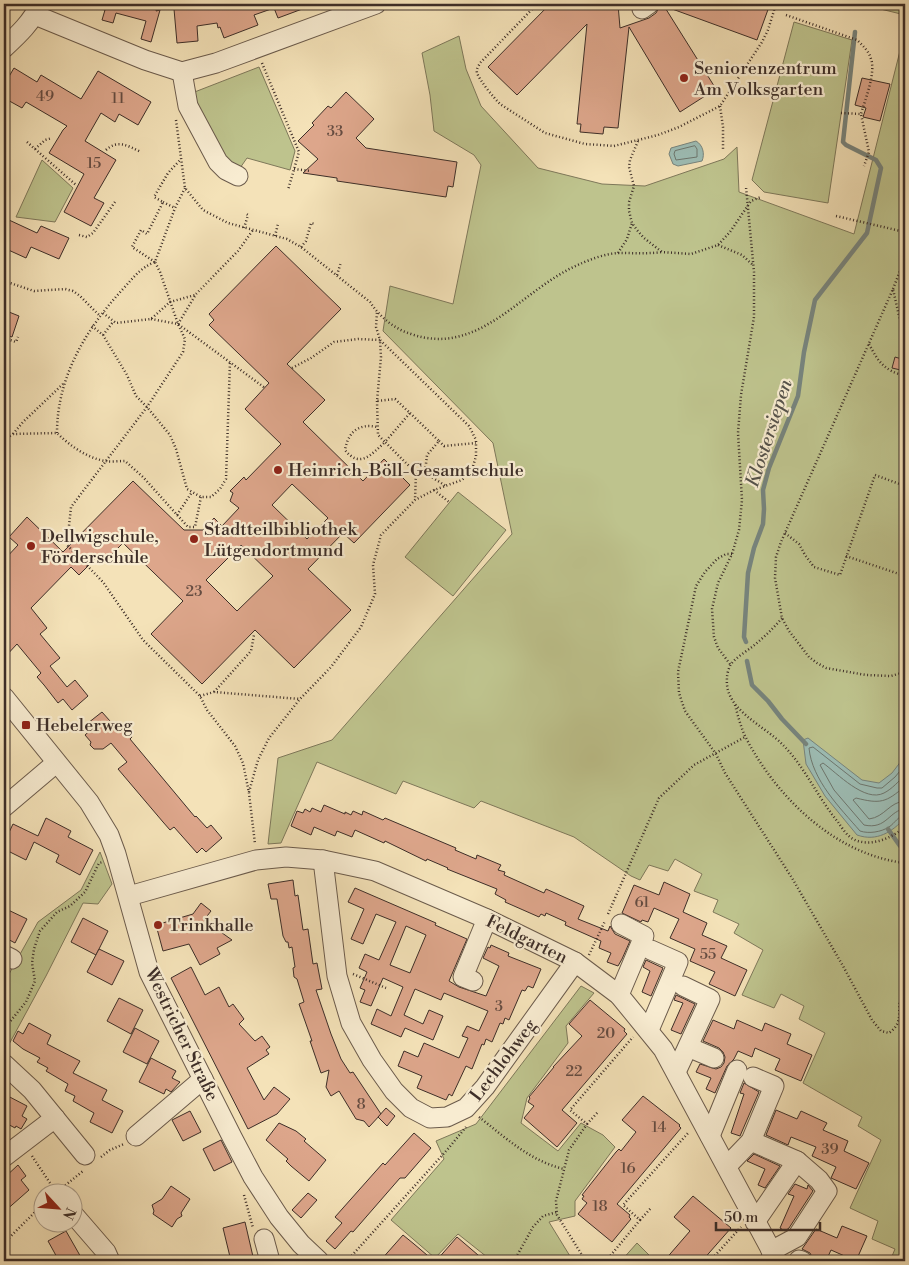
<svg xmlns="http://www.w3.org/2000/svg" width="909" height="1265" font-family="'Libre Bodoni',serif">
  <rect width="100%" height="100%" fill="#f4e2b8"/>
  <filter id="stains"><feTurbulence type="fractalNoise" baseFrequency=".004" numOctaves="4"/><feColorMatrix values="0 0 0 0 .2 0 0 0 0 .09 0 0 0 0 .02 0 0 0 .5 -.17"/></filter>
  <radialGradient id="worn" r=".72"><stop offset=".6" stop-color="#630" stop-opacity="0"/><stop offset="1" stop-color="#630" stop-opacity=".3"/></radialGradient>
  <g fill="#bec38d" stroke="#7e785a">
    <path d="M860,4h45v11z"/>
    <path d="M794,22l58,18 -24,163 -64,-11 -12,-12z"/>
    <path d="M905,31v1230h-15l5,-12 -23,-10 6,-18 -28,-13 31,-68 -23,-14 4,-9 -59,-34 22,-50 -26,-14 5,-13 -23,-12 -7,14 -32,-13 21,-45 -29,-17 5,-9 -26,-12 5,-12 -24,-9 8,-17 -27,-15 -7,12 -19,-6 -9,15 -9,-4 -57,-39 -93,-36 -7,7 -71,-27 -7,13 -79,-32 -36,81 -13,1 10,-86 54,-18 180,-206 -19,-91 -110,-112 7,-45 63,18 28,-139 -7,-10 -40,-24 -4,-36 -8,-42 37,-17 7,33 15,37 57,62 64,16 43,2 79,-27 13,-12 2,45 115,42z"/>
    <path d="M259,67l36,84 -5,19 -43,-12 -7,10 -12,-4 -36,-71z"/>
    <path d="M42,160l31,28 -18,34 -39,-5z"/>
    <path d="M458,492l48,38 -53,66 -48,-39z"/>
    <path d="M100,852l12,32 -14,20 -15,-1 -37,73 -39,72 -3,-2v-63l34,-61 43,-32z"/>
    <path d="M581,986l13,7 -28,33 2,17 -41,55 -6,25 37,28 23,-28 22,12 12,12 -40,54v15l-26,6 24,39h-81l-34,-27 -23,24 -44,-38 53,-61 -8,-18 40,-17z"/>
    <path d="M637,1243l18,18h-34z"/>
  </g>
  <g fill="#9dbdb5" stroke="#77847d">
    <path d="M696,141c7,4 9,13 6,20l-24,5 -5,-2 -4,-10 2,-6z"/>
    <path d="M808,738l54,42 17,3 13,-10 13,-17v62c-13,14 -28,24 -48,17l-32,-39 -19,-32 -3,-24z"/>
  </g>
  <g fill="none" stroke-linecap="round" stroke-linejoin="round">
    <g stroke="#6d766e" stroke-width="1">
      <path d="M695,146l2,3v8l-21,3 -2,-6 1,-3z"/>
      <path d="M905,765l-10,12 -13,11h-5l-17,-4 -47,-37 -4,1c3,32 31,60 51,83 9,3 21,1 29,-4 6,-4 9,-11 16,-12"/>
      <path d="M905,775c-6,6 -13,14 -21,18 -19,10 -47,-20 -61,-30l-3,2 14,25 30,35c23,5 25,-15 41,-16"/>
      <path d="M905,786c-19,17 -25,18 -49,12l-3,2 16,19c16,-2 20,-17 36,-18"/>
    </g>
    <g stroke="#77847d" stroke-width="4.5">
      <path d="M746,642l-2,-5 4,-64 6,-25 9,-24 1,-15 -1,-19 6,-22 29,-72 6,-44 11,-52 52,-67 14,-65 -5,-8 -30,-15 -3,-3 12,-110"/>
      <path d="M747,661l5,24 16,16 14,18 24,25"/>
      <path d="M888,829l12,17h5"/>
    </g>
  </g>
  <g fill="#dda68b" stroke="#3d2e28" fill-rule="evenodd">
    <path d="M95,4h63l-2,7 4,-1 -9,32 -10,-3 5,-18 -30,-8 -3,10 -11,-3 3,-10 -11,-3z"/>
    <path d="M203,4h110v1l-35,13 -4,-10 -20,7 4,10 -34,13 -4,-11 -2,1 -1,-5 -20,3 1,15 -21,2 -3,-34 30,-3z"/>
    <path d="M550,4h68l2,24 29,-10 7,-5 5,-9h109l-13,36 -93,-34 52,83 -36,23 -51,-85 -11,101 -14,-1 -1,7 -23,-2 1,-8h-4l10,-100 -70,71 -29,-28z"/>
    <path d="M14,68l23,14 4,-7 40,24 17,-28 53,31 -13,23 -19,-11 -4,8 -14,-9 -16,28 31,19 -22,38 10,5 -13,23 -27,-14 20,-38 -35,-21 14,-23 4,-4 -41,-24 -4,6 -18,-10v-13z"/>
    <path d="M862,78l28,6 -10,37 -17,-4 3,-9 -11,-3z"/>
    <path d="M346,92l28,27 -18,19 10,10 91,14 -4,25 -5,-1 -2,11 -109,-16v-3l-34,-5 15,-14 -20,-18 16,-16 -2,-2 16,-17 3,2z"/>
    <path d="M9,220l28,13 4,-7 28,12 -10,21 -28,-12 -5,11 -22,-10v-16z"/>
    <path d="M276,246l65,63 -54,55 38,36 -22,22 60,59 21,-22 26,26 -56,58 -11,-10 -35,36 43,41 -57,58 -39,-38 -53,54 -51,-50 32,-33 -60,-58 -21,21 -6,-6 -17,17 -8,-8 -40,41 16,20 -7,6 20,24 -10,8 17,21 8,-7 13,16 -16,14 -9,-11 -5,4 -14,-18 -7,-8 4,-4 -24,-29 -13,14v-98l14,-15 -9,-8 18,-20 36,35 70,-71 51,49h19l11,-12 8,8 17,-18 -9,-7 3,-8 -3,-2 14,-14 2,3 35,-36 -36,-35 24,-26 -60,-58 5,-5 -5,-6zM292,484l36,34 -21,21 -35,-34zM241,545l32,31 -36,35 -31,-31z"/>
    <path d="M4,310l15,6 -7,21 -8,-3z"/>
    <path d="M895,357l10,3v11l-13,-3z"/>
    <path d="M102,712l16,18 5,-4 9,11 -2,2 65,78 1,-1 11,12 4,-3 11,13 -16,14 -4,-4 -5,5 -23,-26 -4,3 -7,-8 -45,-53 9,-7 -16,-19 -8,6h-9l-4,-4 1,-3 -6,-7 8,-7 -5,-5z"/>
    <path d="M324,805l21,9v-2l6,3 2,-4 9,4 1,-4 20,9 2,-2 71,30 -1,2 21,9 1,-4 24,10 -3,5 7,2 -1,3 40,18 2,-4 38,17 -6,13 30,12 2,-5 5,8 15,7 -8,18 -4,7 -11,-4 4,-9 -12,-5 2,-7 -36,-16 1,-3 -20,-9 -1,3 -4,-2 -2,3 -34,-15 1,-2 -11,-6 2,-5 -50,-20 1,-1 -21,-9 -1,2 -41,-20 -1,2 -29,-13 -3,7 -15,-6 -2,5 -21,-9 -3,8 -20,-9 6,-15 6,2 2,-4 5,3 2,-4 9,4z"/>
    <path d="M46,818l25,13 -3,6 25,13 -13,25 -24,-13 3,-7 -25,-13 -8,18 -22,-11v-6l9,-19 25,12z"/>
    <path d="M293,880l2,16 3,-1 5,35 5,-1 5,35 4,-1 5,26 -6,1 15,44 10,25 9,14 3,-1 28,42 -12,13 -5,-6 -8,-2 -17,-28 -8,5 -5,-9 3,-17 -8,3 -11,-32h2l-13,-37 5,-2 -7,-23 -3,-2 -1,-9 2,-1 -3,-20 -3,1 -1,-6h-2l-3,-6 -6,-37h-6l-3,-15z"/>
    <path d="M664,882l26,12 -7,18 24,11 -5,12 25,11 -6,12 26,12 -12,26 -26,-12 6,-12 -25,-11 5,-12 -25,-11 9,-19 -25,-11 -6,14 -6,-2 -1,2 -19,-9 12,-28 25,10z"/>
    <path d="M355,888l81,35 -1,2 32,14 -18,42 10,6 27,9 13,-30 -16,-8 5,-11 2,1 1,-3 18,8 -1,3 33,13 -8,19 -5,-2 -3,5 -3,-1 -13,30 -4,-2 -2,6 -3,-1 -8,19 -6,-3 -2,6 -2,-1 -10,25 -6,-3 -14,30 -3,-2 -3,6 -29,-12 5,-12 -24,-10 6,-15 14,6 6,-14 35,15 9,-20 -6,-2 5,-10 12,5 9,-20 -44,-18 -3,7 -26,-11 -11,26 19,9 6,-14 14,6 -10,24 -28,-12 -4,9 -30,-13 6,-15 14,7 12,-29 -20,-9 -12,28 -11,-4 5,-12 -5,-2 7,-16 -8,-4 6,-14 14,6 17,-38 -20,-8 -13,30 -12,-5 13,-30 -16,-7zM406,926l20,9 -16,38 -20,-8z"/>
    <path d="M201,903l10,8 -7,9 28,20 -15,8 3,6 -20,11 -11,-21 -26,7 -7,-26 37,-11z"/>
    <path d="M4,908l23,11 -12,24 -11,-6z"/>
    <path d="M83,918l25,13 -12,24 -25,-13z"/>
    <path d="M99,949l25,12 -12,24 -25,-13z"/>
    <path d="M646,960l17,8 -12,28 -9,-4 8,-21 -7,-4z"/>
    <path d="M191,967l14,28 14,-8 10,20 4,-3 11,15 -5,5 16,17 7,-5 8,11 -4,3 3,4 -22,14 17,32 10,-13 16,12 -13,15 -29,15 -77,-151z"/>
    <path d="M676,995l19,9 -14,30 -10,-4 12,-27 -9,-3z"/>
    <path d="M119,998l24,12 -12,24 -24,-13z"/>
    <path d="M590,1000l35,29 -1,2 3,3 -65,76 15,13 -20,24 -33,-29 10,-12 -6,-4 2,-4 -1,-1 25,-30h-1l29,-31 -13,-12z"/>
    <path d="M713,1020l21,9 3,-9 25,11 3,-8 26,11 -4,10 25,11 -11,26 -26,-11 5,-11 -25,-11 -3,9 -14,-6 -4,8 -7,7 -12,27 -9,-4 5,-11 -15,-6 4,-8 16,5 5,-2 3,-4 1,-6 -2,-5 -4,-4 -16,-7z"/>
    <path d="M29,1023l22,12 -4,9 33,17 -7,12 34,17 -5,10 21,11 -11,22 -22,-11 4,-9 -21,-12 2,-5 -10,-5 3,-7 -22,-13 2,-3 -11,-6 3,-4 -17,-9 -10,-8 5,-10 5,3z"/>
    <path d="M135,1028l24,13 -12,23 -24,-12z"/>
    <path d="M151,1058l25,13 -4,7 8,4 -9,10 -5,-3 -2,5 -25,-12z"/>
    <path d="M744,1083l15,9 -19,44 -9,-3 13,-39 -4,-1z"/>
    <path d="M4,1094l23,12 -5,10 5,3 -6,10 -5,-3 -1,2 -11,-6z"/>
    <path d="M643,1096l37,29 -1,1 2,2 -64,76 13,11 -1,2 2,2 -19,23 -34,-28 9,-11 -5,-4 2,-3 -2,-1 34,-43 3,-3 2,2 15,-19 -14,-12z"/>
    <path d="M386,1108l9,8 -8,10 -9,-9z"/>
    <path d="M776,1110l21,9 4,-8 26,12 -4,7 25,11 -4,10 25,12 -13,26 -25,-11 5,-11 -24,-11 4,-9 -25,-10 -3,8 -22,-10z"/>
    <path d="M190,1111l11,21 -18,9 -11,-21z"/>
    <path d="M279,1123l17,8 10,8 -2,2 22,19 -17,21 -18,-15 -5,-5 2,-2 -22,-19z"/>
    <path d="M414,1133l17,15 -26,30h-5l-47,54 -2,-1 -16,18 -9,-8 16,-18 -7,-6 48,-54 2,2z"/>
    <path d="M221,1140l11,22 -18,9 -11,-22z"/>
    <path d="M754,1154l26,12 -15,22 -7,-3 7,-16 -18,-8z"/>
    <path d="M18,1165l8,11 -5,4 8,10 -25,22v-34z"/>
    <path d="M795,1184l12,5 1,-4 5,6 -24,37 -4,3 -5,-3 14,-32 -6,-2z"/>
    <path d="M171,1186l19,13 -9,14 1,3 -5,3 -5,8 -19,-13 1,-3 -2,-6 10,-6z"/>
    <path d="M308,1193l9,7 -16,18 -9,-8z"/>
    <path d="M693,1196l38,32 -29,33h-38l26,-30 -16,-14z"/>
    <path d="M245,1222l9,39h-23l-8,-33z"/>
    <path d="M842,1226l25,10 -11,25 -25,-11 -5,11h-4l-10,-4 -2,-4 -8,-4 14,-20 21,9z"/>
    <path d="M66,1231l12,21 5,9h-24l-11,-20z"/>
    <path d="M403,1235l11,9 20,17h-54z"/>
    <path d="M457,1237l28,24h-49z"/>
  </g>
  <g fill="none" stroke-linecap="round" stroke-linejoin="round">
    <defs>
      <g id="minor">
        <path d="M642,9l7,-5"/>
        <path d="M35,15l110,45 37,12 34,-9 160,-59"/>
        <path d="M4,48c14,-13 28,-26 36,-44"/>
        <path d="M182,72l6,34 30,56 8,8 12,6"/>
        <path d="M4,697l85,105 20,33 7,19 33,118 83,165 21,40 26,40 22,27 18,17"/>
        <path d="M4,807l52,-44"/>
        <path d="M323,860l14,116 14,47 21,37 22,31 17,17 19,10 17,-1 19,-9 19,-21 90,-125"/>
        <path d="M129,896l127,-36 30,-3 37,3 52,11 112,48 88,43 44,33 44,54 114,212"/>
        <path d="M4,955l8,4"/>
        <path d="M473,981l-10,-4 24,-58"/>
        <path d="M619,995l25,-59 -23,-12"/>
        <path d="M649,1030l29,-68 -27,-12"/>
        <path d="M688,1047l26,11"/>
        <path d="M4,1064l28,26 53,65"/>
        <path d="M676,1072l34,-73 -27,-13"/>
        <path d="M136,1136l67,-57"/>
        <path d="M710,1136l27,-66"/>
        <path d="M751,1141l46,20"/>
        <path d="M4,1157l51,-39"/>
        <path d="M727,1166l24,-25 23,-55 -21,-9"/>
        <path d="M74,1215l32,37 4,9"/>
        <path d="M755,1222l42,-61 22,19 8,11 -30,46 -26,14"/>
        <path d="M264,1239l6,22"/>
        <path d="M799,1260l3,1"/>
      </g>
    </defs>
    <use href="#minor" stroke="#6b5b4c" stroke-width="21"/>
    <g stroke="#3d2e28" stroke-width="2.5" stroke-dasharray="1 2.5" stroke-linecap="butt">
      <path d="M537,4l-56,58c-2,3 -5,7 -4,11 3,8 17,25 23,31l45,29 40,11 29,2 44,-11 21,-8 41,-21 42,-64 6,-12 8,-26"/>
      <path d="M786,15l71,25c6,6 12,11 14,19 5,14 -6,41 -10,55"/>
      <path d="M262,63l37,89 -11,38"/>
      <path d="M720,106l3,21v24"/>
      <path d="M841,113l20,1 8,38 -5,14"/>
      <path d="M176,120l9,68 18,22 25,13 59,16 14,8 69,55c9,14 24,27 41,32 69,24 111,-46 169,-70 11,-5 27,-11 40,-11 14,0 28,1 42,-1"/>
      <path d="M638,141l-8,19 -1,7 5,19 -5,16v9l3,12 5,7 7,8 18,14 29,2 27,-9 12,-13 21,-31 10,-4"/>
      <path d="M27,142l49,43"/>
      <path d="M35,149l10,-9 7,-2"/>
      <path d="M106,150c12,-11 22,-4 35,2"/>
      <path d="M294,169l17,2"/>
      <path d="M185,188l-10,20 -20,54 5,10 18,52 7,15 -2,13 -36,55 -76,100 -4,38 36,37 40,58 57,56 7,14 28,36 8,17 6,30 6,51"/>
      <path d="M163,202l12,6"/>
      <path d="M836,216l69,16"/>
      <path d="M244,228l4,-13 -3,-2"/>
      <path d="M79,235l8,2 6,-4 22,-31"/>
      <path d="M275,236l3,-12"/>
      <path d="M718,245l24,10 11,10"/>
      <path d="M301,247l5,-6 5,-18 4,1"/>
      <path d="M618,253l9,-14 5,-16"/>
      <path d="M155,262l-23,-15 9,-17 6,4 16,-32 -9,-5 14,-24 13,-14"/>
      <path d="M900,270l5,7"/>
      <path d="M337,275l4,-13"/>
      <path d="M4,281l30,10 31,-2 8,2 7,5 20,20"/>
      <path d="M893,289l12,-31"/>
      <path d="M103,313l13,10 35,-4 19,-17 25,-7"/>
      <path d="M151,319l27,5 87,64"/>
      <path d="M178,324l18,-30 42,-43 15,-21"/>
      <path d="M92,326l11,9 24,40 9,21 11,11 23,28 6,14 11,40 14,8h10l9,-8 6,-10 4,-117"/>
      <path d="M905,331l-6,-15 -6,-27 -112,253 -5,15 -1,21 7,40 7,13 20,26 8,6 9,5 40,7 25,1 14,-4"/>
      <path d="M103,335l10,-13"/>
      <path d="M4,338l12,4 2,-5"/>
      <path d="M869,344c10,19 15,26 36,32"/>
      <path d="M292,368l19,-10 23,-16 24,-3 22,1 1,17 -4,44 18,-2 15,14 -25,29 31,31 -1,27"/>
      <path d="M377,401l1,34 7,7c-13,12 -25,27 -40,8 3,-18 14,-27 32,-23"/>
      <path d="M410,413l29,28 -12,14 -2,18"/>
      <path d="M57,433c0,-56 29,-104 66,-144 11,-12 17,-21 32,-27"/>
      <path d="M13,434l10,-12 40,-38"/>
      <path d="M4,440l9,-6 44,-1c12,12 30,25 48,28 6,1 14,0 20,0l18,16 45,50h7l6,-30"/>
      <path d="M439,441l5,5 32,-3"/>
      <path d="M416,473h9l21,13"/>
      <path d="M434,490l15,12"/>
      <path d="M177,515l15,-23"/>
      <path d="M785,533l14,11 6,11 9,12 26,8 35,-100 30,11"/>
      <path d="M732,554h-6l-9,5 -12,13 -9,14 -18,86 1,21 6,18 31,43 9,19 67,105 51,88 29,54 9,11 8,2c19,-13 3,-31 16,-38"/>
      <path d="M846,556l59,20"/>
      <path d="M782,618c-9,11 -19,20 -30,29 -7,5 -15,10 -21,17 -2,3 -4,10 -4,14 -3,32 37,47 56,67 22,22 35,53 55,77 4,6 9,14 15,17 17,9 39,-1 52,-12"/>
      <path d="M730,664l-12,-16 -4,-11 -2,-28 6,-26 14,-29 7,-24 3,-30 -4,-67 3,-38 13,-78v-45l-8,-85"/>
      <path d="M214,692l37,-41 3,-16"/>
      <path d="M200,696l14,-4 86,7"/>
      <path d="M735,705c3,11 6,23 11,33 31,60 90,117 159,125"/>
      <path d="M249,792l9,-32 11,-22 31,-39 31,-32 30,-40 14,-33 -2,-29 8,-30 34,-35 19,-10 28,-10 10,-10 4,-14v-16l-7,-14 -89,-86 -4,-13 1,-15"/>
      <path d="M608,914l51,-116 35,-33 51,-28"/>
      <path d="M589,955l16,-34"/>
      <path d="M353,974l33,14"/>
      <path d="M4,1029l22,-27 9,-21 -3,-18 2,-14 6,-18 17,-19 13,-6 15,-14 14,-29 4,-1"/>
      <path d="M479,1117c27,21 51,44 85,52"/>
      <path d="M587,1124l11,-12"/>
      <path d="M32,1156l24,36"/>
      <path d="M101,1157l9,-7 14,-6"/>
      <path d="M57,1192l26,-21"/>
      <path d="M244,1195l9,33"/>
      <path d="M640,1220l11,-12"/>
      <path d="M4,1243l38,-38"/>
      <path d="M4,1251l10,10"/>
      <path d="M347,1261l100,-111 19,-23"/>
      <path d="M514,1261l19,-34 10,-11 14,-4"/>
      <path d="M589,1261l-7,-6 -25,-40 -1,-14 13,-51 18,-26 -17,-14 63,-73"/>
      <path d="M606,1261l34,-41 -17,-15 66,-73"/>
      <path d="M710,1261l31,-34"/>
    </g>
    <use href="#minor" stroke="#f8ecd1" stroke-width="19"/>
  </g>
  <g fill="#8f2418" stroke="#f8ecd1" stroke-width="2">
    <circle cx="684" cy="78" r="5"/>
    <circle cx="278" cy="470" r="5"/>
    <circle cx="194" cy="539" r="5"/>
    <circle cx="31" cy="546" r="5"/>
    <rect x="21" y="720" width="10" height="10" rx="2.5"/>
    <circle cx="158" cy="925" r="5"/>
  </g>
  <g text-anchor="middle" stroke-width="4.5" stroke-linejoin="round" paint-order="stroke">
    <g font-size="15" fill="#654c41">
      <text x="45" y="101">49</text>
      <text x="118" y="103">11</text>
      <text x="335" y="136">33</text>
      <text x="94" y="168">15</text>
      <text x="194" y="596">23</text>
      <text x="642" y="907">61</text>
      <text x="708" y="959">55</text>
      <text x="499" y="1011">3</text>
      <text x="606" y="1038">20</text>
      <text x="574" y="1076">22</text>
      <text x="361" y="1109">8</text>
      <text x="659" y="1132">14</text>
      <text x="830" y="1154">39</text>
      <text x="628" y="1173">16</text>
      <text x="600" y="1211">18</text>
    </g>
    <g font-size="18" fill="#3d2e28" stroke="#f8ecd1" text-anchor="start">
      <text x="694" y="74">Seniorenzentrum<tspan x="694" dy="21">Am Volksgarten</tspan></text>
      <text x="288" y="476">Heinrich-Böll-Gesamtschule</text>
      <text x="204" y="535">Stadtteilbibliothek<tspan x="204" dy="21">Lütgendortmund</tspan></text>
      <text x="41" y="542">Dellwigschule,<tspan x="41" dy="21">Förderschule</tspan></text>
      <text x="36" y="731">Hebelerweg</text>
      <text x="168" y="931">Trinkhalle</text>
    </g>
    <g font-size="18" fill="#3d2e28" stroke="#f8ecd1">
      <text transform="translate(527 939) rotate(26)" y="6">Feldgarten</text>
      <text transform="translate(182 1034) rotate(64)" y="6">Westricher Straße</text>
      <text transform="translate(503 1060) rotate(-53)" y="6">Lechlohweg</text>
    </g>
    <g font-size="19" font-style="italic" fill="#55524b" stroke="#f8ecd1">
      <text transform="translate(768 433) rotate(-72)" y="7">Klostersiepen</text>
    </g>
  </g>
  <rect width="909" height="1265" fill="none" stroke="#f4e2b8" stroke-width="20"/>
  <rect x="5" y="5" width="899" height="1255" fill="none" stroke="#3d2e28" stroke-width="2.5"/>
  <rect x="10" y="10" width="889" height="1245" fill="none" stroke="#3d2e28"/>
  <g transform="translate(58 1208) rotate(116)"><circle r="24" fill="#f8ecd1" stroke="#ada08d"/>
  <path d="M0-4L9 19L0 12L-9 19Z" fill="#8f2418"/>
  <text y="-8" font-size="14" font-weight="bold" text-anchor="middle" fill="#3d2e28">N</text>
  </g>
  <path d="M716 1222v8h104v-8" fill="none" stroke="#3d2e28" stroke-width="2.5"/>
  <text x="724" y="1222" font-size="15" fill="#3d2e28" stroke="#f8ecd1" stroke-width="4" paint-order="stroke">50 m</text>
  <rect width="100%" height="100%" filter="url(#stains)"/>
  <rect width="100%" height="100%" fill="url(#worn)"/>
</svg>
